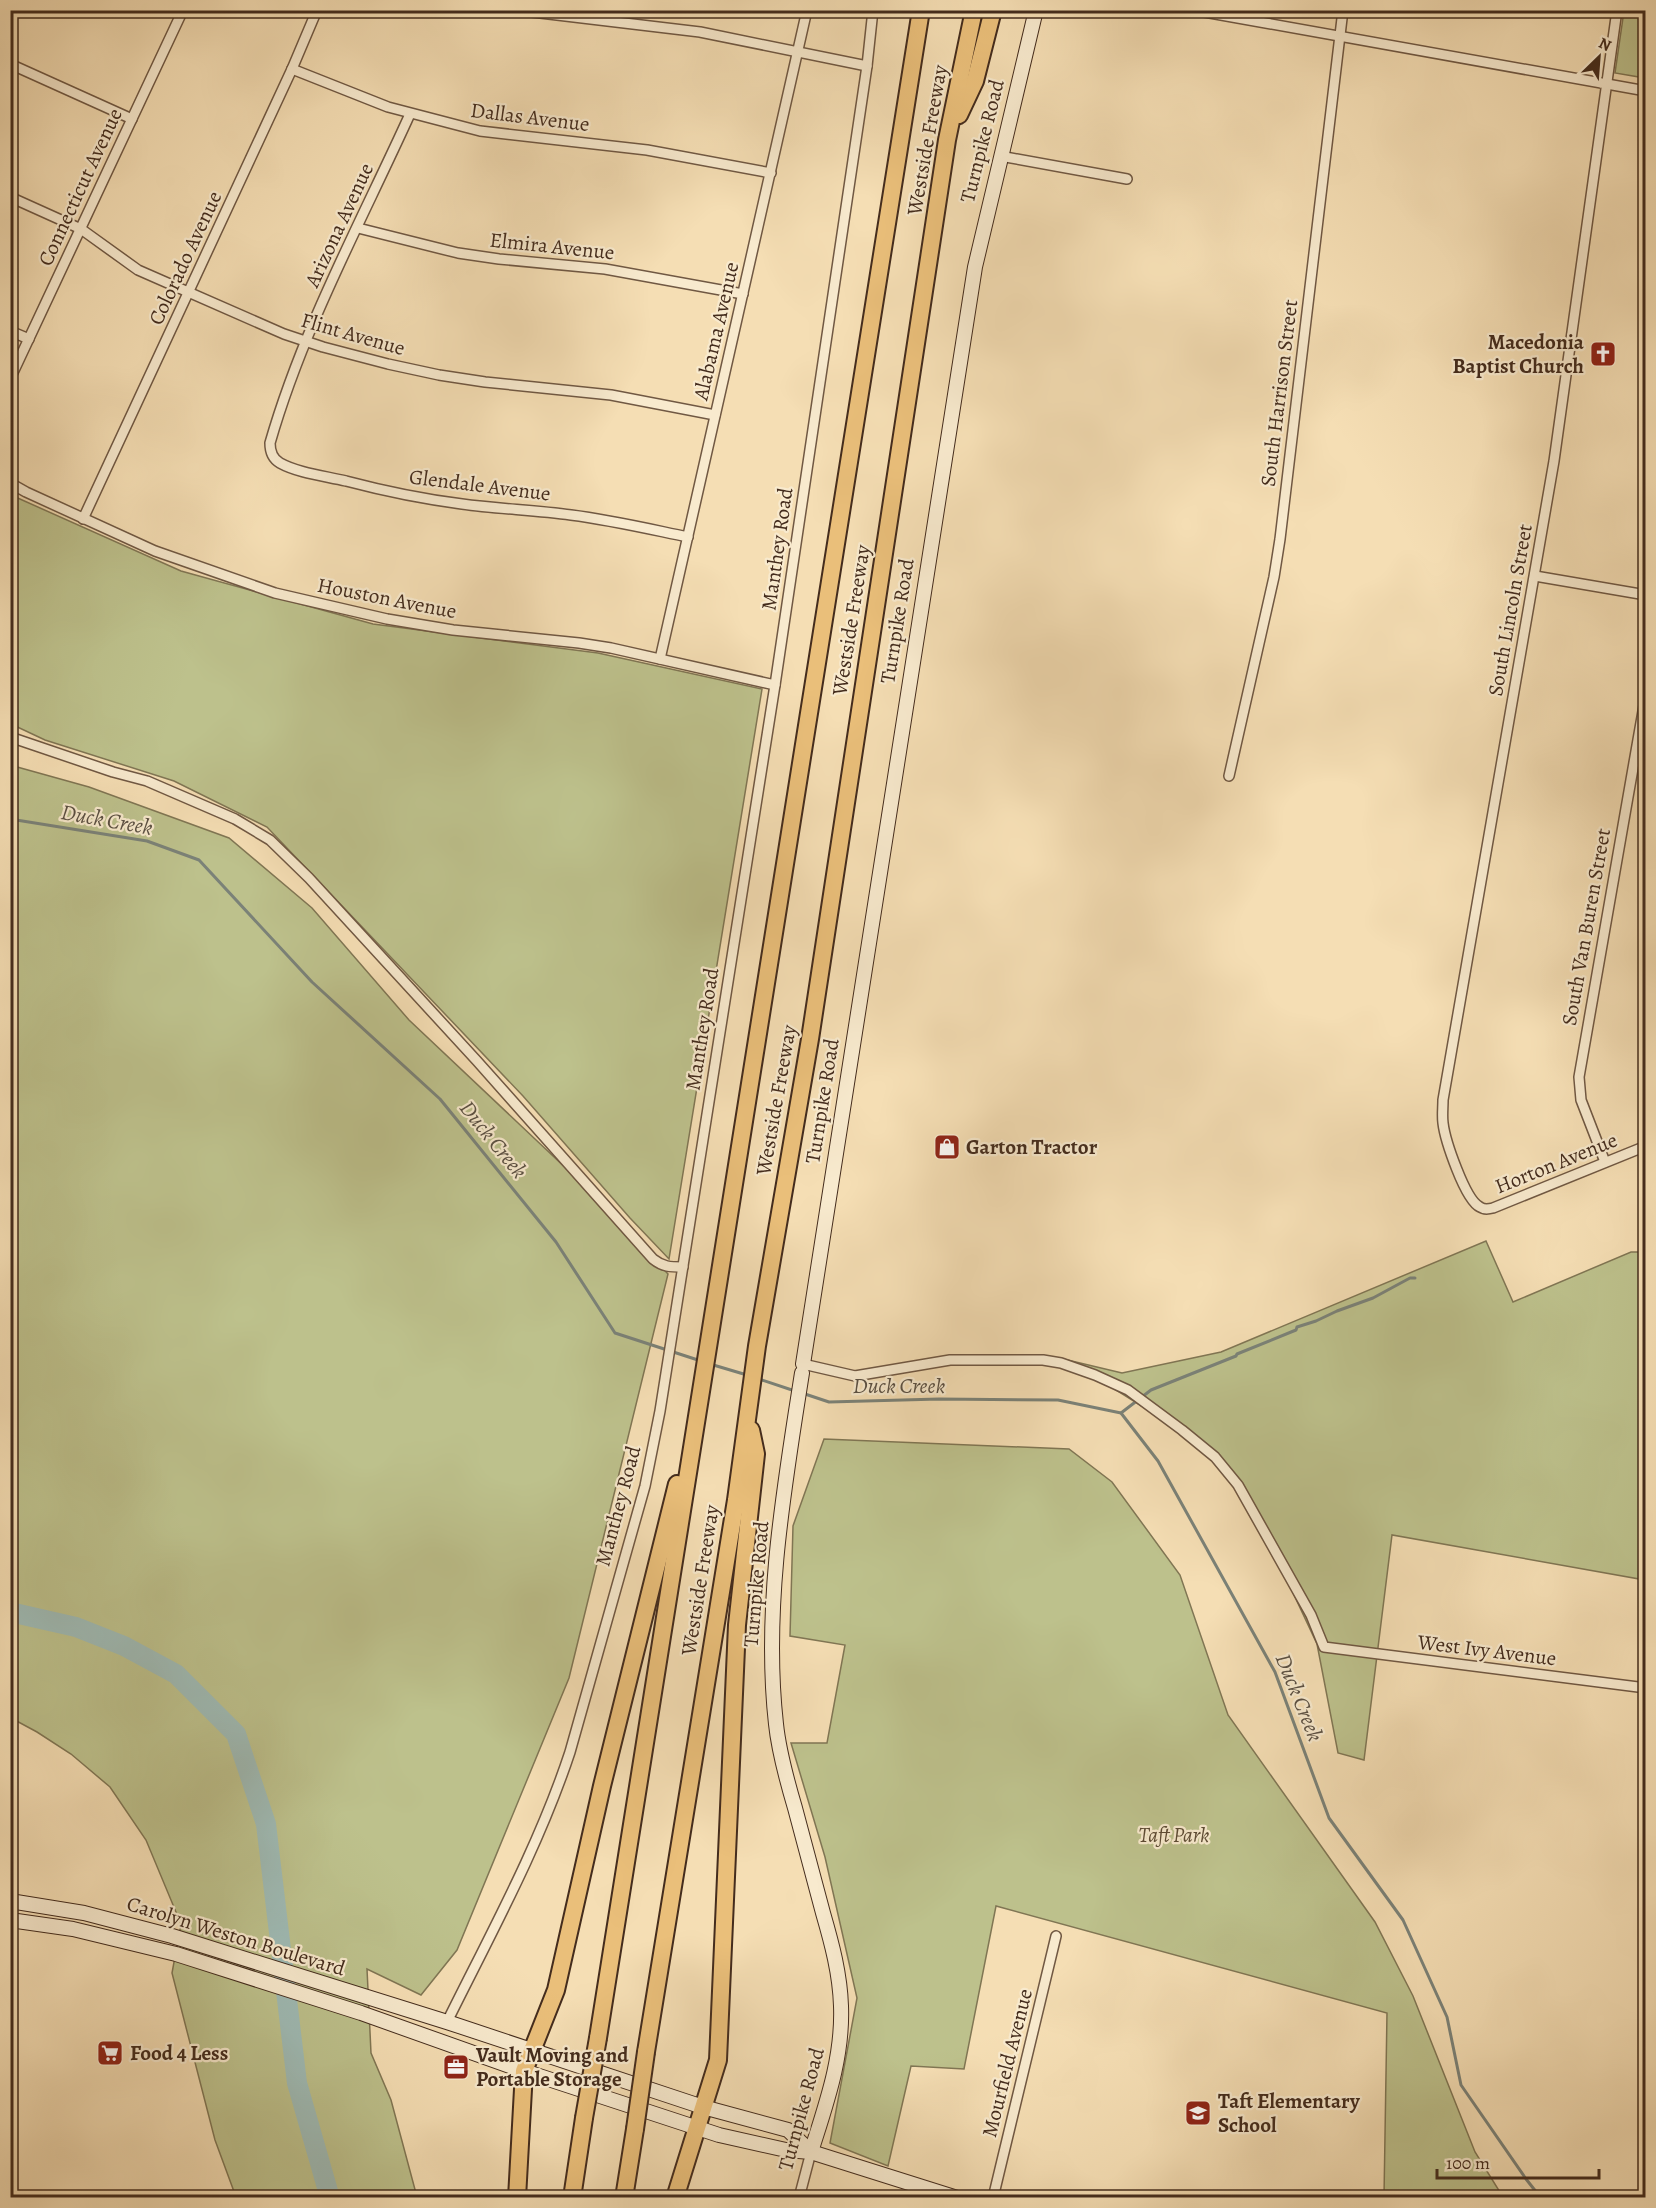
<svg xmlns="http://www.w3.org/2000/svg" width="1656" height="2208" font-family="Alegreya,serif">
  <rect width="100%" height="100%" fill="#f5deb4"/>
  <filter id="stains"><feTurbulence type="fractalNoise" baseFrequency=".00333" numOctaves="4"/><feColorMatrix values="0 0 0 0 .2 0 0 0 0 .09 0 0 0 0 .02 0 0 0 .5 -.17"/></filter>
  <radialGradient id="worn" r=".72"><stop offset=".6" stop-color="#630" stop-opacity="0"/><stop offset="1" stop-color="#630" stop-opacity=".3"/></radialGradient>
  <g fill="#bdc18c" stroke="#807654" stroke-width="1.5">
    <path d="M1624,11h21v67l-30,-5z"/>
    <path d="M11,495l170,76 192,53 225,29 164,36 -93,570 -39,-41 -107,-122 -256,-269 -93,-46 -129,-41 -34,-16z"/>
    <path d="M10,765l79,22 140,51 83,70 97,112 180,170 79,84 -99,404 -112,272 -36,45 -54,-26 4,84 20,47 26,97h-181l-21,-57 -43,-167 9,-49 -35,-84 -36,-53 -39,-33 -34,-22 -26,-14z"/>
    <path d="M1486,1241l27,61 118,-50h14v328l-253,-45 -28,225 -26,-7 -21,-109 -61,-130 -60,-74 -83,-52 -54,-30 63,15 99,-21z"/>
    <path d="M824,1439l245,10 43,33 68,93 48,140 147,207 38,74 62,156 28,45h-119l3,-184 -391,-107 -32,163 -53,-3 -23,100 -58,-23 27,-145 -32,-141 -34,-114h36l18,-98 -55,-9 3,-110z"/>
  </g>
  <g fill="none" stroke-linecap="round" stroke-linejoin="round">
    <g stroke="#7b8278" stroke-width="3">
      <path d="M10,819l137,22 52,19 113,122 128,117 116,143 59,91 86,28"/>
      <path d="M710,1364l37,11"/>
      <path d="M759,1379l36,12"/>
      <path d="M802,1393l27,9 110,-3 119,1 63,13 37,48 117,211 54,146 74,102 44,97 14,68 65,94 15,19"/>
      <path d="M1121,1413l30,-23 85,-34 1,-2 59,-24 1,-3 19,-6 21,-10 36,-13 37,-20h5"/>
    </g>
    <path stroke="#9fbbb5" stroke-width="20" d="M10,1612l66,15 48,19 52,28 60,60 30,90 31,259 33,115"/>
    <defs>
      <g id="street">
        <path d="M515,10l185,22 167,34"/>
        <path d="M1193,10l453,81"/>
        <path d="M1617,10l-63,451 -111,639c0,8 -1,16 0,23 2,17 22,77 37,84 4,3 9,2 13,1l153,-62"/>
        <path d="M10,64l122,55"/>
        <path d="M292,69l96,38 92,24 167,19 124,23"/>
        <path d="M410,114c-49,108 -107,214 -140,329 0,8 3,16 10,20 18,10 45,13 66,18 38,10 77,18 116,23 36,5 73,6 109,11 40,5 78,14 117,22"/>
        <path d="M1000,156l127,23"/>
        <path d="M10,197l71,32 57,41 146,64 39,13 65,17 51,11 46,7 126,13 104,20"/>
        <path d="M358,228l100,25 41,6 106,10 138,25"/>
        <path d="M10,331l19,8"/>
        <path d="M10,379l173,-369"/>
        <path d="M10,483l16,9 129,59 120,42 112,26 66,11 126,13 32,5 164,37"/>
        <path d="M83,519l209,-450 25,-59"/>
        <path d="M1535,576l111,19"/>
        <path d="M660,659l147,-649"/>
        <path d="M10,737l103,35 34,9 88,38 35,21 39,38 168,183 176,198c10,8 17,8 30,8"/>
        <path d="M1229,776l45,-199 6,-38 63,-529"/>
        <path d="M1605,1162l-24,-62 -2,-23 67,-383"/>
        <path d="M803,1368v-4l52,12 95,-16h93l18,3 34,12 33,15 54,40 33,27 23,28 73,130 13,32 322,41"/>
        <path d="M447,2022c44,-89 92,-176 123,-270l75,-266 15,-75 115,-726 92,-619 6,-56"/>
        <path d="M799,2198l12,-46"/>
        <path d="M993,2198l63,-262"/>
      </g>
      <g id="secondary">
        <path d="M803,1364l172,-1097 61,-257"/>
        <path d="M802,1373c-18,115 -39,235 -26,351 3,29 11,57 19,84 9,35 19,70 28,105 9,31 17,61 18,93 2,52 -15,98 -30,146"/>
        <path d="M10,1901l74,12 88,23 275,86 256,85 85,23 23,22"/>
        <path d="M10,1920l63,9 103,25 185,59 163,58 195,64 67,15 25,2 146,46"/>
      </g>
      <g id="highway">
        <path d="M959,115l16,-34 18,-71"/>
        <path d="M598,2038l323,-2028"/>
        <path d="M646,2052l90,-552 21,-154 53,-307 137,-899 27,-130"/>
        <path d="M517,2198l7,-127 32,-81 46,-204 75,-302"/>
        <path d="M572,2198l12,-80"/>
        <path d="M624,2198l11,-69"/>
        <path d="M675,2198l43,-138 19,-435 19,-171 -5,-24"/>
      </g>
    </defs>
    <use href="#street" stroke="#705843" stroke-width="12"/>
    <use href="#secondary" stroke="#442c1d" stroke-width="16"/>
    <use href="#highway" stroke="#442c1d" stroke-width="20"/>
    <use href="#street" stroke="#f8eace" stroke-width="9"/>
    <use href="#secondary" stroke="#f8eace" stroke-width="14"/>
    <use href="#highway" stroke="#eabf7a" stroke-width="16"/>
    <defs>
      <g id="highway-bridge">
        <path d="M584,2118l14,-80"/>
        <path d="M635,2129l11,-77"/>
      </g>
    </defs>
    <use href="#highway-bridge" stroke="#442c1d" stroke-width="20" stroke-linecap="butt"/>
    <use href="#highway-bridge" stroke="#eabf7a" stroke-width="16"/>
  </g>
  <defs>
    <symbol id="church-square" viewBox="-11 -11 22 22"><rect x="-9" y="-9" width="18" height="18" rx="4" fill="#8f2418" stroke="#f8eace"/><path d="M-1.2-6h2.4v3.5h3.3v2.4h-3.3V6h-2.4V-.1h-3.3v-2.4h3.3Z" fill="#fff"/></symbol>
    <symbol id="shop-square" viewBox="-11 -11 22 22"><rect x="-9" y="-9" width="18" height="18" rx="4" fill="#8f2418" stroke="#f8eace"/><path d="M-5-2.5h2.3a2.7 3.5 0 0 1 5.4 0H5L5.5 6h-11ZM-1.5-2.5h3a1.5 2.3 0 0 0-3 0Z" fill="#fff"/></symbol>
    <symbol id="supermarket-square" viewBox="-11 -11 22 22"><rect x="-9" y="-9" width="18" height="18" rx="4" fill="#8f2418" stroke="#f8eace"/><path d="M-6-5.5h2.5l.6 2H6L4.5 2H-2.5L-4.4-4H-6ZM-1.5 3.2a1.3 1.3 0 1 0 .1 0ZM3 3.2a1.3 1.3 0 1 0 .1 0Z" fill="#fff"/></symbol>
    <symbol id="office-square" viewBox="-11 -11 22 22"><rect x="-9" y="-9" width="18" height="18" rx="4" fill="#8f2418" stroke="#f8eace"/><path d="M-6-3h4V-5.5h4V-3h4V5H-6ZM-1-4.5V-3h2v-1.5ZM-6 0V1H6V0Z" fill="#fff"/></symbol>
    <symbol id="school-square" viewBox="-11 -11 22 22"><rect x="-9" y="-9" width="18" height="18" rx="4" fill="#8f2418" stroke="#f8eace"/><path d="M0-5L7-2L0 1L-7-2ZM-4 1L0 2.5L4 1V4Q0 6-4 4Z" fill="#fff"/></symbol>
  </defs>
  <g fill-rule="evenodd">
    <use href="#church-square" x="1588" y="339" width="30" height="30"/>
    <use href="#shop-square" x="932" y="1132" width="30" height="30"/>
    <use href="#supermarket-square" x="95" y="2038" width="30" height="30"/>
    <use href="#office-square" x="441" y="2052" width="30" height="30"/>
    <use href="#school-square" x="1183" y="2098" width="30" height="30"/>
  </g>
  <g text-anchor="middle" stroke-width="4.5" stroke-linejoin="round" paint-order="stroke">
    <g font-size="21" fill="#442c1d" stroke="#f8eace">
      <text transform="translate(530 117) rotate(7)" y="7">Dallas Avenue</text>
      <text transform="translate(927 140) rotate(-80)" y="7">Westside Freeway</text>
      <text transform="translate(982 141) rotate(-76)" y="7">Turnpike Road</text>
      <text transform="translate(80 187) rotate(-65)" y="7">Connecticut Avenue</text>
      <text transform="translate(339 225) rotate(-65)" y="7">Arizona Avenue</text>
      <text transform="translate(552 246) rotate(6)" y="7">Elmira Avenue</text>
      <text transform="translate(185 258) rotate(-65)" y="7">Colorado Avenue</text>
      <text transform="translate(716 331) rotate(-77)" y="7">Alabama Avenue</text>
      <text transform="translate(353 334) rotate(16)" y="7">Flint Avenue</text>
      <text transform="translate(1279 393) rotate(-83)" y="7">South Harrison Street</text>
      <text transform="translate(480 485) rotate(7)" y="7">Glendale Avenue</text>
      <text transform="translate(777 549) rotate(-82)" y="7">Manthey Road</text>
      <text transform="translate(387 598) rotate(11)" y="7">Houston Avenue</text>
      <text transform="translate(1510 610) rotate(-80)" y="7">South Lincoln Street</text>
      <text transform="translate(851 620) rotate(-81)" y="7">Westside Freeway</text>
      <text transform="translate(897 621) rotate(-81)" y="7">Turnpike Road</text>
      <text transform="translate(1586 927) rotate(-80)" y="7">South Van Buren Street</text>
      <text transform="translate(702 1029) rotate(-81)" y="7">Manthey Road</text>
      <text transform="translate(776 1100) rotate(-80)" y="7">Westside Freeway</text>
      <text transform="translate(822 1101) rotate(-81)" y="7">Turnpike Road</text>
      <text transform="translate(1556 1163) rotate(-22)" y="7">Horton Avenue</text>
      <text transform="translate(618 1506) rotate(-75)" y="7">Manthey Road</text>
      <text transform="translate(700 1580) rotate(-81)" y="7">Westside Freeway</text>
      <text transform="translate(756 1584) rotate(-85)" y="7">Turnpike Road</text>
      <text transform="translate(1487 1650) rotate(7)" y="7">West Ivy Avenue</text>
      <text transform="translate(236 1936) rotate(17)" y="7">Carolyn Weston Boulevard</text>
      <text transform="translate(1007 2063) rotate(-76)" y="7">Mourfield Avenue</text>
      <text transform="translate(801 2109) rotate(-75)" y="7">Turnpike Road</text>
    </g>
    <g font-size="21" font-weight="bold" fill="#442c1d" stroke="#f8eace" text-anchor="start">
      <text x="1584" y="349" text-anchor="end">Macedonia<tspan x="1584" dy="24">Baptist Church</tspan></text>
      <text x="966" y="1154">Garton Tractor</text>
      <text x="130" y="2060">Food 4 Less</text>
      <text x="476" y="2062">Vault Moving and<tspan x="476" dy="24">Portable Storage</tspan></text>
      <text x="1218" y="2108">Taft Elementary<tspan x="1218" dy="24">School</tspan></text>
    </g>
    <g font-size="21" font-style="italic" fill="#5c4a33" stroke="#f8eace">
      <text x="1174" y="1842">Taft Park</text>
    </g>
    <g font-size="22" font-style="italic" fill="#5b5043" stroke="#f8eace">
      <text transform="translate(107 819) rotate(10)" y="8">Duck Creek</text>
      <text transform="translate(494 1139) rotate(51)" y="8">Duck Creek</text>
      <text x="899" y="1393">Duck Creek</text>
      <text transform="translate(1300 1697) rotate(68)" y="8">Duck Creek</text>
    </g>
  </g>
  <rect width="1656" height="2208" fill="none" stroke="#f5deb4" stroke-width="36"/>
  <rect x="12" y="12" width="1632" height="2184" fill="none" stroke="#442c1d" stroke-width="3"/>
  <rect x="18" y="18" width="1620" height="2172" fill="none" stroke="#442c1d" stroke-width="1.5"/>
  <g transform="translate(1599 57) rotate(25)" stroke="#f8eace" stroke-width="4.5" paint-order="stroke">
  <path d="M0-4.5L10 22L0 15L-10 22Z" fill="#442c1d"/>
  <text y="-9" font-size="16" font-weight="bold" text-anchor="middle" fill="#442c1d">N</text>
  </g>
  <path d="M1437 2169v9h162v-9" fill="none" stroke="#442c1d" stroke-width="3"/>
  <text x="1446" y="2169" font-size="18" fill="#442c1d" stroke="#f8eace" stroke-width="4.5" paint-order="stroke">100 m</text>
  <rect width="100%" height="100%" filter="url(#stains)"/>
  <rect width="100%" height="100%" fill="url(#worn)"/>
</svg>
